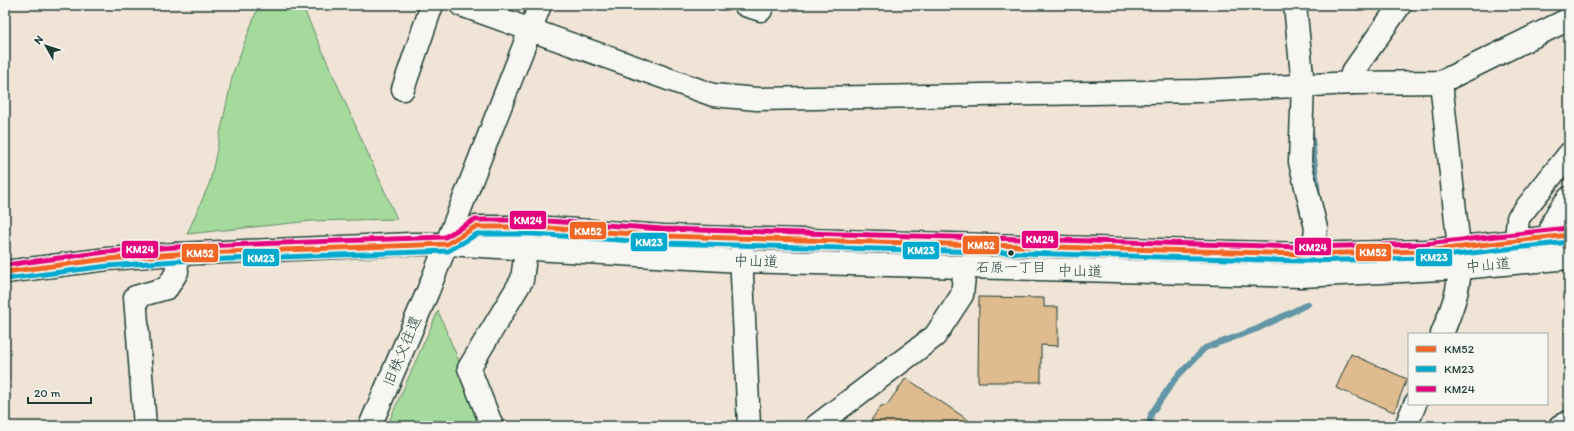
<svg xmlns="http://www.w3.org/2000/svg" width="1574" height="431" font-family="Itim,'Klee One',sans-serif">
  <rect width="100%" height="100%" fill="#efe4d5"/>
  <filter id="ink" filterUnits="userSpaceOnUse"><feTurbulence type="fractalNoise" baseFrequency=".025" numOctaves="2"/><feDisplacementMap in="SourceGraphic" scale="8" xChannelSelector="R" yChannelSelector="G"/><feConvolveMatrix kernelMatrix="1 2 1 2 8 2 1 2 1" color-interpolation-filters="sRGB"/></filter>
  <g filter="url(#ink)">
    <g fill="#a5da9d" stroke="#628c68">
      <path d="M256,5h46l95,214 -86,2 -124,13 23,-52 23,-109 24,-63z"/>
      <path d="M438,311l48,115h-99z"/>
    </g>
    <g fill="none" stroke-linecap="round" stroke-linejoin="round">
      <g stroke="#6295a5" stroke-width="6">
        <path d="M1311,130l7,65"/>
        <path d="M1149,426l2,-12 24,-35 30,-31 52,-19 51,-25"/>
      </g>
    </g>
    <g fill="#dfbb90" stroke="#1f3d34">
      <path d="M979,297l65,1v9h14v39l-17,-1v37h-63z"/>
      <path d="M1351,354l56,25 -13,33 -58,-24z"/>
      <path d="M906,378l71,48h-110l14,-20 6,-1z"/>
    </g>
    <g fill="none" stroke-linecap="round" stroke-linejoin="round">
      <defs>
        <g id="minor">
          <path d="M461,5l252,90 44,4 442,-8 153,-8 89,-1 128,-63"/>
          <path d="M745,5l16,5"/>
          <path d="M1295,5l8,80 -3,77 16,66 -3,25"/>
          <path d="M1441,82l18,166"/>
          <path d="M1352,83v-10l48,-68"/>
          <path d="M403,89l29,-84"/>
          <path d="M742,241v35l7,150"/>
          <path d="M1552,256c-4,-28 -1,-37 17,-58"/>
          <path d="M1519,259l-3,-19 2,-22 51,-64"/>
          <path d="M145,426l-10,-129 32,-9 10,-16 -1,-18"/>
          <path d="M370,426l58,-135 112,-286"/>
          <path d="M492,426l-23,-58 53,-88 4,-31"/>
          <path d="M816,426l119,-90 27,-41 3,-27"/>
          <path d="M1560,426l9,-4"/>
        </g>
        <g id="major">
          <path d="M1442,334c12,-30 21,-53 17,-85"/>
          <path d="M1406,426l9,-22"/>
        </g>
        <g id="highway">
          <path d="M447,244l28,-17h58l130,9 641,18 122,-3 143,-16"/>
          <path d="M5,272l102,-13 69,-5 235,-10h36l294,17 560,15 160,-8 108,-10"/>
        </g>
      </defs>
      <use href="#minor" stroke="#1f3d34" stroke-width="25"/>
      <use href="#major" stroke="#1f3d34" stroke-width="25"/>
      <use href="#highway" stroke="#1f3d34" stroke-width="25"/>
      <use href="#minor" stroke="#f6f6f2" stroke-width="22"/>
      <use href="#major" stroke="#f6f6f2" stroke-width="22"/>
      <use href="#highway" stroke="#f6f6f2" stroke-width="22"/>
      <defs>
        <path id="bus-1" d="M5,272l102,-13 69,-5 271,-10 28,-17h58l130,9 641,18 122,-3 143,-16"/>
        <path id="bus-2" d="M6,279l102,-13 68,-5 272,-10 29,-17h56l130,9 641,18 123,-3 142,-16"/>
        <path id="bus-3" d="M5,265l101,-13 69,-5 270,-10 29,-17h59l130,9 641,18 122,-3 142,-16"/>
      </defs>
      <use href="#bus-1" stroke="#f6f6f2" stroke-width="8"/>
      <use href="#bus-2" stroke="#f6f6f2" stroke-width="8"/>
      <use href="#bus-3" stroke="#f6f6f2" stroke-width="8"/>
      <use href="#bus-1" stroke="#f26522" stroke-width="5"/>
      <use href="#bus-2" stroke="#00a9ce" stroke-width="5"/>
      <use href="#bus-3" stroke="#e5007d" stroke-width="5"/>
    </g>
  </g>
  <circle fill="#1f3d34" stroke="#f6f6f2" stroke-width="1.5" cx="1011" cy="253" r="3.5"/>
  <g text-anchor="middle" stroke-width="3" stroke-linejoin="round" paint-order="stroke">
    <g font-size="14" fill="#1f3d34" stroke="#f6f6f2">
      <text x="1011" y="272">石原一丁目</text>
    </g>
    <g font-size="15" fill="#1f3d34" stroke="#f6f6f2">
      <text transform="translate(756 261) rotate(2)" y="5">中山道</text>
      <text transform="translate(1488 265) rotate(-5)" y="5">中山道</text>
      <text transform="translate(1080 271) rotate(1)" y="5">中山道</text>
      <text transform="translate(402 351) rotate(-67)" y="5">旧秩父往還</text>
    </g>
  </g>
  <g stroke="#f6f6f2" stroke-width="1.5">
    <rect x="509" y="210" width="38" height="20" rx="4" fill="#e5007d"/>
    <rect x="569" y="221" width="38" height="19" rx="4" fill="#f26522"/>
    <rect x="1021" y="230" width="38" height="19" rx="4" fill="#e5007d"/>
    <rect x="630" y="232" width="38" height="20" rx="4" fill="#00a9ce"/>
    <rect x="962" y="235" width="38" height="20" rx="4" fill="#f26522"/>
    <rect x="1294" y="237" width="38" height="19" rx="4" fill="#e5007d"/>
    <rect x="121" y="240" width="38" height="19" rx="4" fill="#e5007d"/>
    <rect x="902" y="241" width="38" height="19" rx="4" fill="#00a9ce"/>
    <rect x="1355" y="243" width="37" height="19" rx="4" fill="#f26522"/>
    <rect x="181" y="243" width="38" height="20" rx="4" fill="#f26522"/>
    <rect x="1415" y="248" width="38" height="19" rx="4" fill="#00a9ce"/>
    <rect x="242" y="248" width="38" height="19" rx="4" fill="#00a9ce"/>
  </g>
  <g font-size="11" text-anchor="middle" font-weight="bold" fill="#fff">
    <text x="528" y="224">KM24</text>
    <text x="588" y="235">KM52</text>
    <text x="1040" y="243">KM24</text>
    <text x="649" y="246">KM23</text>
    <text x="981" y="249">KM52</text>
    <text x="1313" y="251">KM24</text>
    <text x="140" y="253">KM24</text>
    <text x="921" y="254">KM23</text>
    <text x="1373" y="256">KM52</text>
    <text x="200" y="257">KM52</text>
    <text x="1434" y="261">KM23</text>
    <text x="261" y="262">KM23</text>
  </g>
  <rect width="1574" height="431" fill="none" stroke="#f6f6f2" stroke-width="20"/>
  <rect x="10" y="10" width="1554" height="411" fill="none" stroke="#1f3d34" stroke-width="1.5" filter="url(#ink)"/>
  <rect x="1408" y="333" width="140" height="72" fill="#f6f6f2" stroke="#a0aca6"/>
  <rect x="1416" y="346" width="20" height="6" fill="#f26522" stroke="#a0aca6"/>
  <text x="1444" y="353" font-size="12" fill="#1f3d34">KM52</text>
  <rect x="1416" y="366" width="20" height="6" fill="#00a9ce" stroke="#a0aca6"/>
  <text x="1444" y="373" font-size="12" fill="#1f3d34">KM23</text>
  <rect x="1416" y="386" width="20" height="6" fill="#e5007d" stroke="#a0aca6"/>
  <text x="1444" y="393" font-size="12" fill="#1f3d34">KM24</text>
  <g transform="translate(46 46) rotate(309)" stroke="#f6f6f2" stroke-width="3" paint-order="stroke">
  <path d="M0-3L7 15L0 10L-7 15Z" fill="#1f3d34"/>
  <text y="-6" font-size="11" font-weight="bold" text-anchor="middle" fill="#1f3d34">N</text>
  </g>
  <path d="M28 397v6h63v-6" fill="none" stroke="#1f3d34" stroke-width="2"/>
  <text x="34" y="397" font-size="12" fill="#1f3d34" stroke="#f6f6f2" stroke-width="3" paint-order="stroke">20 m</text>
</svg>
